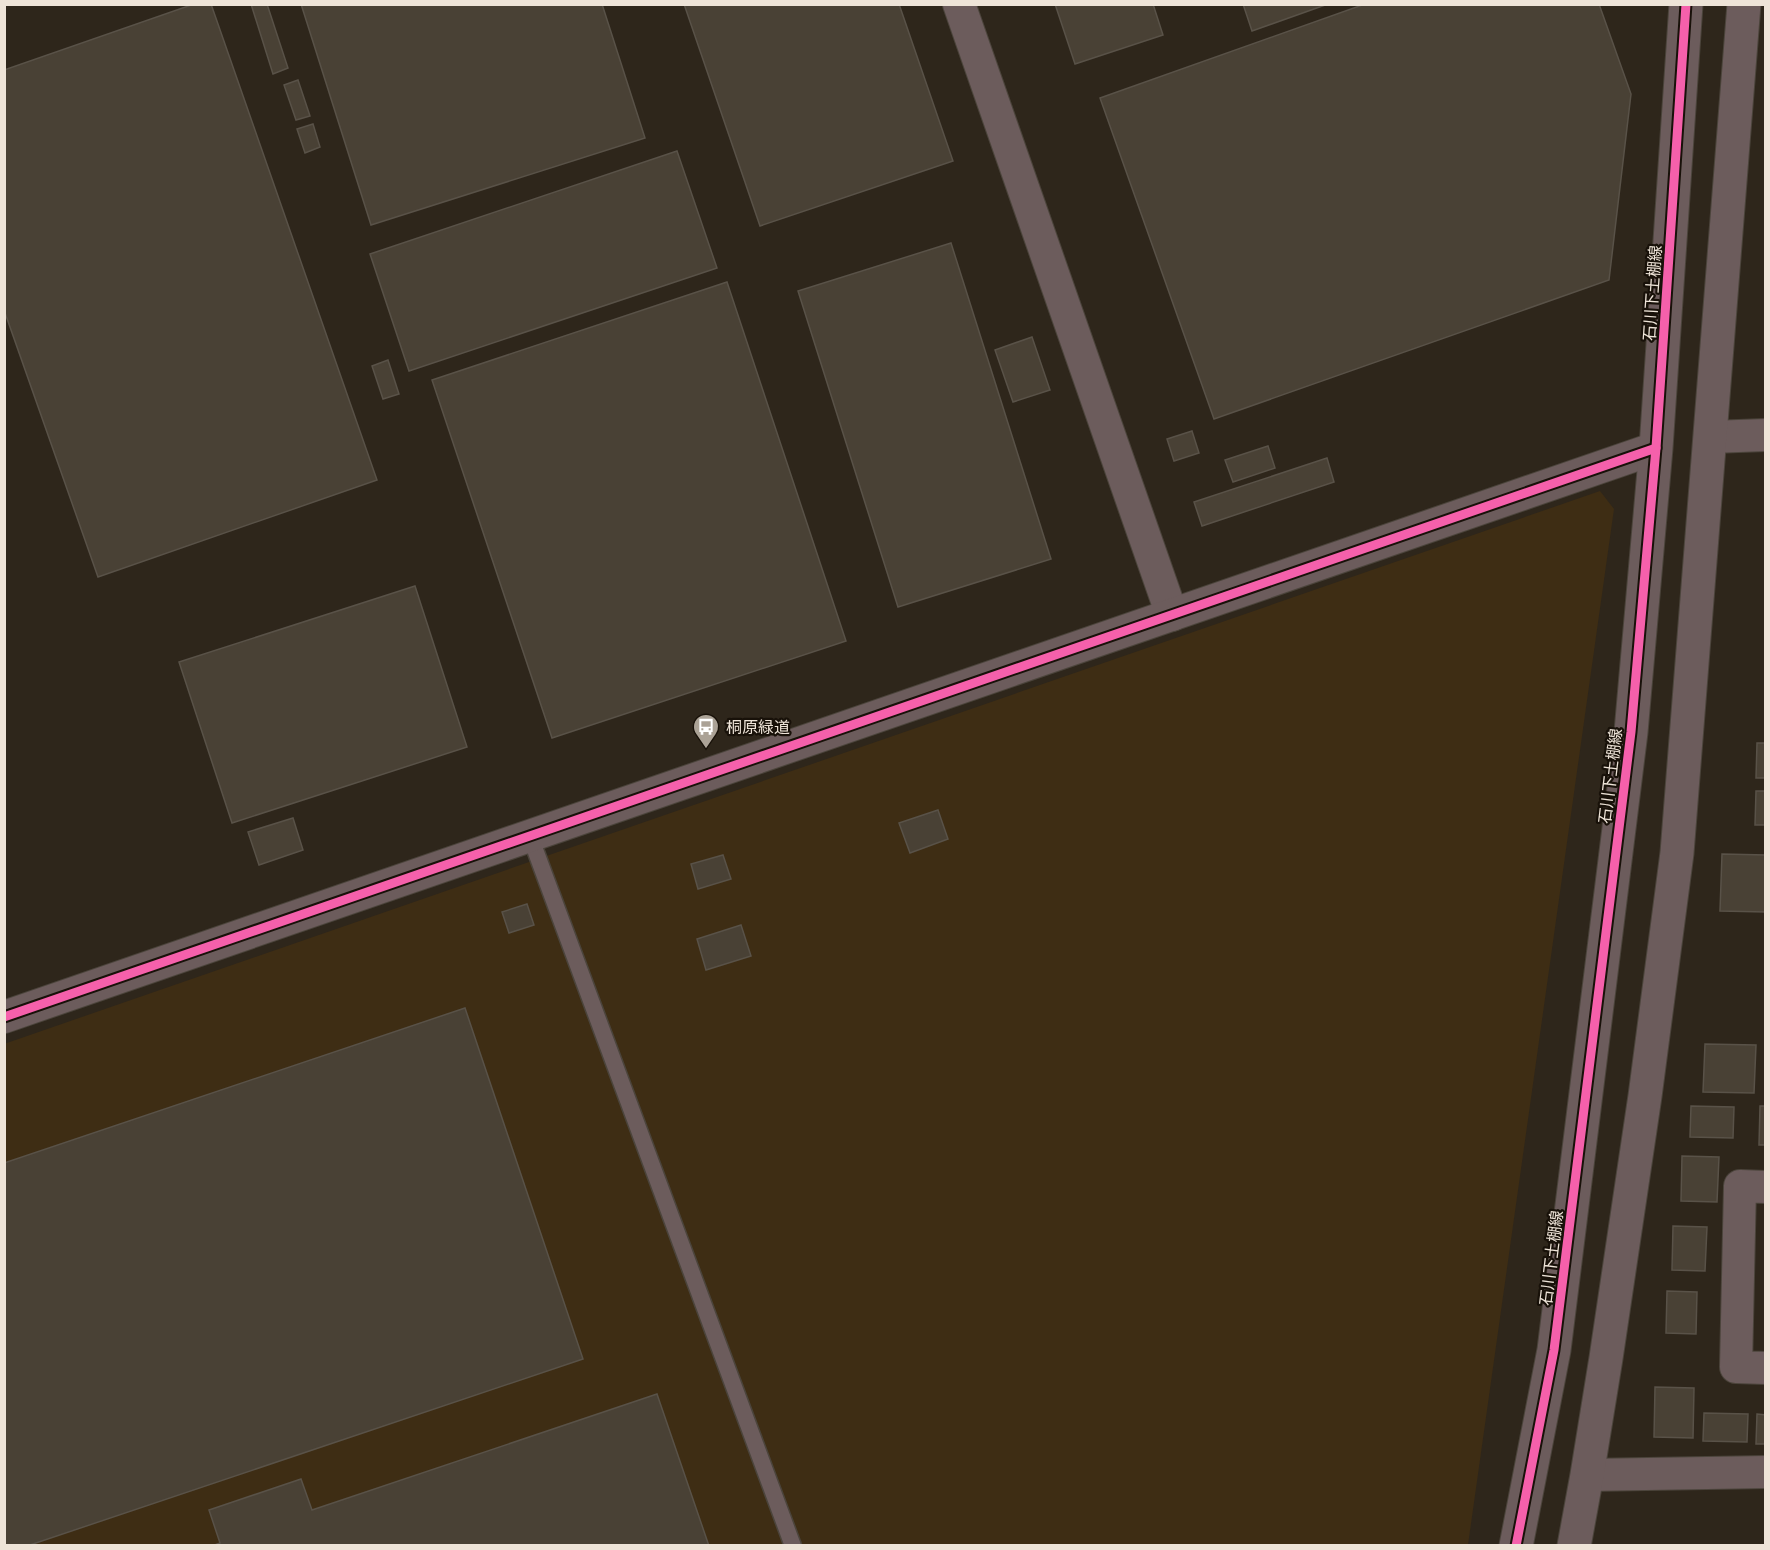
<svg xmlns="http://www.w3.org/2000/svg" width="1770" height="1550" font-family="'Varela Round','Noto Sans JP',sans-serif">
  <rect width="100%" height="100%" fill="#2e261b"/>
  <path fill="#3e2d14" d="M1600,491l14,18 -146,1036h-1463l-1,-501z"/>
  <g fill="#494135" stroke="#595248" stroke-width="1.5">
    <path d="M194,4h17l166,476 -279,97 -94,-267v-240z"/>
    <path d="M251,4h16l21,64 -15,6z"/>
    <path d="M301,4h301l43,134 -274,87z"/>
    <path d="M684,4h215l54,157 -193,65z"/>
    <path d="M1055,4h98l10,31 -88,29z"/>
    <path d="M1243,4h85l-76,27z"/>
    <path d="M1365,4h234l32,90 -22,186 -395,139 -114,-321z"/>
    <path d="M298,80l12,36 -14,4 -12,-35z"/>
    <path d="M313,124l7,23 -15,6 -8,-24z"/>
    <path d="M677,151l40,117 -308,103 -39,-117z"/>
    <path d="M951,243l100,316 -153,48 -100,-316z"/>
    <path d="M727,282l119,359 -294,97 -120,-358z"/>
    <path d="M1032,337l18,53 -37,12 -18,-52z"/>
    <path d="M388,360l11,34 -16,5 -11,-33z"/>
    <path d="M1192,431l7,22 -25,8 -7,-22z"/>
    <path d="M1268,446l7,22 -42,14 -8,-22z"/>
    <path d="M1327,458l7,24 -132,44 -8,-24z"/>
    <path d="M415,586l52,161 -235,76 -53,-161z"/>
    <path d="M1757,743h9v35h-10z"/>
    <path d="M1756,791h10v34h-11z"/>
    <path d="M938,810l10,29 -38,14 -11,-30z"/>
    <path d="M293,818l10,32 -44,15 -11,-33z"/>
    <path d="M1722,854l44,1v57l-46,-1z"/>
    <path d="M723,855l8,24 -33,10 -7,-25z"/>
    <path d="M527,904l7,21 -25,8 -7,-21z"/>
    <path d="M741,925l10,31 -45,14 -9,-31z"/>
    <path d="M465,1008l118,351 -556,187h-23v-383z"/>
    <path d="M1705,1044l51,1 -2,48 -51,-1z"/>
    <path d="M1691,1106l43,1 -1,31 -43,-1z"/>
    <path d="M1760,1106h6v39h-7z"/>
    <path d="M1682,1156l37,1 -2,45 -36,-1z"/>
    <path d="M1673,1226l34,1 -2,44 -33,-1z"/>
    <path d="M1667,1291l30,1 -1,42 -30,-1z"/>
    <path d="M1655,1387l39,1 -1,50 -39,-1z"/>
    <path d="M657,1394l52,152h-497l8,-3 -11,-33 92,-31 11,31z"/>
    <path d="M1704,1413l44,1 -1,28 -44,-1z"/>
    <path d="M1757,1414l9,1v29h-10z"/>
  </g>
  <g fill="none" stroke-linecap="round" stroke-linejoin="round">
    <defs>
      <path id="service" d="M530,836l263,710"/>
      <g id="minor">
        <path d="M959,4l213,611"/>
        <path d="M1711,437l55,-2"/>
        <path d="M4,1017l1652,-569"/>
        <path d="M1766,1187l-26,-1 -4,181 30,1"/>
        <path d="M1587,1475l179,-3"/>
      </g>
      <g id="tertiary">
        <path d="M1516,1546l38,-196 77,-618 25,-284 30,-444"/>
        <path d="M1574,1546l13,-71 19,-117 39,-262 32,-243 67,-849"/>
      </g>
    </defs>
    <use href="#service" stroke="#4b443b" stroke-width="19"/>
    <use href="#minor" stroke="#4b443b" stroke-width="34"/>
    <use href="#tertiary" stroke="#4b443b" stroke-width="35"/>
    <use href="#service" stroke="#6c5c5c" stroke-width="16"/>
    <use href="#minor" stroke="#6c5c5c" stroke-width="32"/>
    <use href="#tertiary" stroke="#6c5c5c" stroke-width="33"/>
    <defs>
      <g id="cycleway">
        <path d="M4,1017l1652,-569"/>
        <path d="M1516,1546l38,-196 77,-618 25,-284 30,-444"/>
      </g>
    </defs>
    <use href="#cycleway" stroke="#181109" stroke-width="13"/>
    <use href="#cycleway" stroke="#f560ab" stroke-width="9"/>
  </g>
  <defs>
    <symbol id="bus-pin" viewBox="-11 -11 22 30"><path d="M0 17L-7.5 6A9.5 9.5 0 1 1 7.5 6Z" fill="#aba296" stroke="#181109"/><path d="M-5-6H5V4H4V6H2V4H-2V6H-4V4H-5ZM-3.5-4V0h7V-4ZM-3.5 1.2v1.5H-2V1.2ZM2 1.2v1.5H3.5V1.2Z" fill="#fff"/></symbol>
  </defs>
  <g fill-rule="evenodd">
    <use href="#bus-pin" x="691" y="712" width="30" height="40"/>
  </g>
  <g text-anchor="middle" stroke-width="4.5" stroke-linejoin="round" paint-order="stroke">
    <g font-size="16" fill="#eee4d8" stroke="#181109">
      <text transform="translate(1652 293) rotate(-86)" y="6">石川下土棚線</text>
      <text transform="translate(1610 776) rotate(-83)" y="6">石川下土棚線</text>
      <text transform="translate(1551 1258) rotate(-83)" y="6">石川下土棚線</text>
    </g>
    <g font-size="16" fill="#eee4d8" stroke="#181109" text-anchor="start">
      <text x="726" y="733">桐原緑道</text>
    </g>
  </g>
  <rect width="1770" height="1550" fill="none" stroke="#eee4d8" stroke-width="12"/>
</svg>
